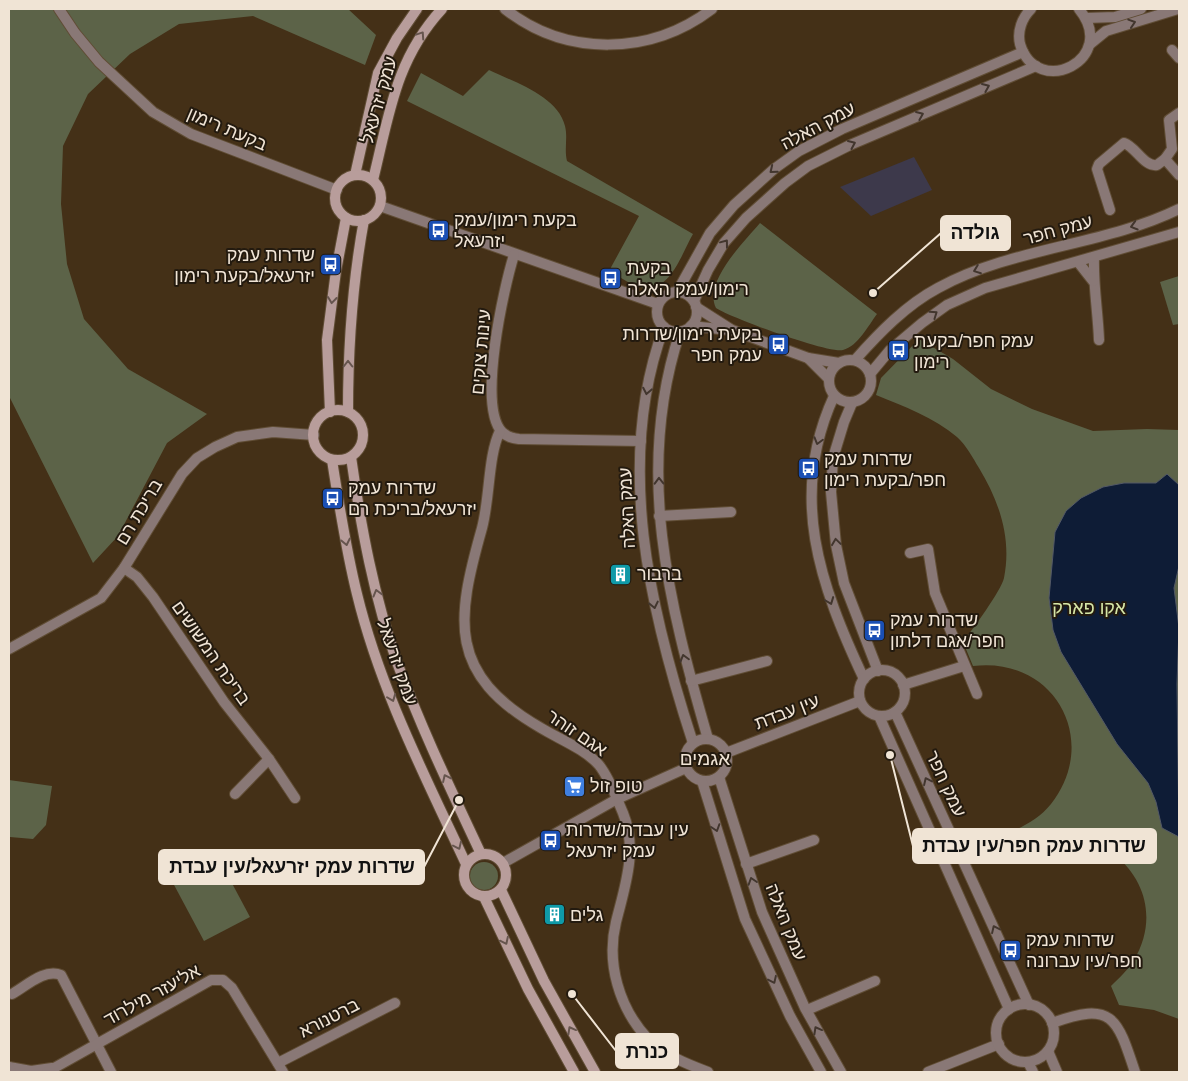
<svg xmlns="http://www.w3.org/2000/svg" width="1188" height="1081" font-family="Arial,'Noto Sans Hebrew',sans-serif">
  <rect width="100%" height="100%" fill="#443017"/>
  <path fill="#3d394b" d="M914,157l18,33 -61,26 -31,-29z"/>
  <g fill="#5c6348">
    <path d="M9,9h339l28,26 -11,30 -112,-49 -74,8 -49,30 -42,40 -25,52 -2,58 6,60 17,55 44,50 79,45 -40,29 -49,93 -25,27 -84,-167z"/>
    <path d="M489,70c25,12 69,26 76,56 3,12 -1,23 2,35l126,73c-11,19 -23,58 -49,54 -11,-1 -25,-12 -35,-17l30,-55 -232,-115 14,-28 42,23z"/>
    <path d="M760,223l117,91c-9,12 -19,32 -34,36 -14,4 -114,-33 -127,-42 -13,-26 28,-66 44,-85z"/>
    <path d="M1179,276v48l-6,1 -13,-43z"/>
    <path d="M919,339l34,20 38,30 41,20 61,22 54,-2 32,1v589l-25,-9 -35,-5 -8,-19c8,-8 17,-16 23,-26 22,-37 14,-78 -19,-105 -16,-14 -33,-22 -55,-21 -29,2 -57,19 -83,29l-6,-15c27,-12 61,-20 80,-44 50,-64 3,-148 -78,-138l-10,-24c9,-12 38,-51 41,-64 8,-40 -5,-77 -25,-110 -6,-10 -13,-23 -22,-31 -22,-19 -54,-31 -81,-42l5,-17z"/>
    <path d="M9,780l43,6 -6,39 -13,14 -23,-2z"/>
    <path d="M219,859l31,58 -46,24 -31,-58z"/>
    <circle cx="484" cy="876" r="14"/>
  </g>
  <path fill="#0e1c36" stroke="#525866" d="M1167,474l12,11v81l-5,22 5,40 -2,56 2,153 -17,-9 -6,-26 -8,-19 -31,-39 -56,-92 -8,-22 -4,-32 6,-66 11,-21 15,-13 22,-11 21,-4h32z"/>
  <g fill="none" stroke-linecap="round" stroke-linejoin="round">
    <defs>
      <g id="minor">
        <path d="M59,9l16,24 24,29 54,50 38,22 146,56"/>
        <path d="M505,9c61,48 145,47 207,0"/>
        <path d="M1031,9c-9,9 -14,22 -11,35 17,56 100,15 59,-35"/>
        <path d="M1086,18l29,-1 26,-8"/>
        <path d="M1090,44l16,-13 72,-22"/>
        <path d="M1172,50l7,8"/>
        <path d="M1165,159l14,16"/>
        <path d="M380,206l278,98"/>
        <path d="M1110,210l-13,-41 2,-5 25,-21c12,4 20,24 33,22l8,-6 7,-10 -3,-29 10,-7"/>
        <path d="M514,255c-10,32 -37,151 -12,177 5,5 10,6 17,7l122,2"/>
        <path d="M1094,257c-1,28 4,55 5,83"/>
        <path d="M1078,262l15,19"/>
        <circle cx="677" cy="312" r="20"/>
        <path d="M677,292l33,-59 24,-28 40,-36 25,-18 43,-22 181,-77"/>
        <path d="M694,301l14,-31 16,-27 22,-25 39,-35 23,-17 42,-21 186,-79"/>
        <path d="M696,307l36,23 76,28 31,5"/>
        <path d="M691,326l38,4"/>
        <path d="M664,327c-50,135 -14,284 29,416"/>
        <path d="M680,332c-46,138 -11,272 28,407"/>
        <path d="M808,358l21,21"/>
        <path d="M500,431c-12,24 -10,67 -18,97 -26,92 -35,146 59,200 18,11 44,21 58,37 11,14 17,32 24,48 15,37 2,73 -7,109 -10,41 3,86 32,117 16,16 39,25 60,33"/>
        <path d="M659,516l72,-4"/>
        <path d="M910,553l18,-4 7,44 42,101"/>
        <path d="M124,568l13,9 16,20 71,105 45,57 26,39"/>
        <path d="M9,649l92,-51 23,-30 58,-94 15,-16 18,-11 22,-10 36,-5 41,3"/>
        <path d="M691,681l76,-20"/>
        <path d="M903,685l61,-19"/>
        <circle cx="706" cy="760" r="21"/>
        <path d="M726,753l134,-52"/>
        <path d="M719,777l43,135 43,96 36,64"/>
        <path d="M702,781l43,138 45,97 31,56"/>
        <path d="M235,794l34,-35"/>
        <path d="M503,863l114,-64 69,-31"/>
        <path d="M746,864l68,-24"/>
        <path d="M12,994c14,-8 33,-26 49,-19l50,97"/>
        <path d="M807,1010l68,-29"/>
        <path d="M1052,1023c60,-22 65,-6 83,49"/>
        <path d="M278,1063l117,-60"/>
        <path d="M9,1067l22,4 21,-3"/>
        <path d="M47,1072l164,-92h12l9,8 51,84"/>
        <path d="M928,1072l71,-28"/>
      </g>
      <g id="tertiary">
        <circle cx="850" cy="381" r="21"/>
        <path d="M855,360c24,-27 51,-55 83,-72 75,-41 165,-42 241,-79"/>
        <path d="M870,374l20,-24 32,-27 25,-18 38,-17 194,-56"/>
        <path d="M834,396c-46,100 -14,189 30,283"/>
        <path d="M852,403l-8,19 -11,36 -2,34 5,53 8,38 34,88"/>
        <circle cx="882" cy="693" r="23"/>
        <path d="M895,712l134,293"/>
        <path d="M879,716l130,293"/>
        <circle cx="1025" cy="1033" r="29"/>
        <path d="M1048,1051l9,21"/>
        <path d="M1028,1062l5,10"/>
        <path d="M9,1067l2,5"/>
      </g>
      <g id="secondary">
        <path d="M355,175l23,-102 19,-35 20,-29"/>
        <circle cx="358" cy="198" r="23"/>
        <path d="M373,180c16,-64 22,-120 69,-171"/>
        <circle cx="338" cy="435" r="25"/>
        <path d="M330,412l-3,-72 9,-69 10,-53"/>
        <path d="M348,412c0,-65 4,-127 16,-192"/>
        <path d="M351,457c10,70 23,141 47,208 24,65 54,127 83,189"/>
        <path d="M332,460c7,45 14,90 25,134 23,95 68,182 109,270"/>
        <circle cx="485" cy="875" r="21"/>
        <path d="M501,890l43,91 51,91"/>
        <path d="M484,897l44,92 46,83"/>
      </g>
    </defs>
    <use href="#minor" stroke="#604d35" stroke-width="12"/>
    <use href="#tertiary" stroke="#604d35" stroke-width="12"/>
    <use href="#secondary" stroke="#604d35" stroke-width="12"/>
    <use href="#minor" stroke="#897876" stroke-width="10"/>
    <use href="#tertiary" stroke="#897876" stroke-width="10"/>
    <use href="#secondary" stroke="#b89d9b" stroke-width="10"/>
  </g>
  <defs><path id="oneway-chevron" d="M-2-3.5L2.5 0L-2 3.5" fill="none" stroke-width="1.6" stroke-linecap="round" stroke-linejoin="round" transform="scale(1.25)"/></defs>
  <g stroke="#42362e">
    <use href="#oneway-chevron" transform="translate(1132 23) rotate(-18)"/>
    <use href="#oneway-chevron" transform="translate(986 87) rotate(-23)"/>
    <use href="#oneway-chevron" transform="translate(920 115) rotate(-23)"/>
    <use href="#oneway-chevron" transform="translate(852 144) rotate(-24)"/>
    <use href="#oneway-chevron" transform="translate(773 170) rotate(141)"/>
    <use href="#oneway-chevron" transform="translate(1134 226) rotate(164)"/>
    <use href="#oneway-chevron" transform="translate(725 243) rotate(-53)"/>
    <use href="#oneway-chevron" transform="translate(977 270) rotate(159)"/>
    <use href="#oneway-chevron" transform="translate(934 314) rotate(-35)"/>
    <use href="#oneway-chevron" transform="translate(647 391) rotate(101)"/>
    <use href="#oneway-chevron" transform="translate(818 441) rotate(106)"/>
    <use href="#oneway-chevron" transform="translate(659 481) rotate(-91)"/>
    <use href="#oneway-chevron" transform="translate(836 542) rotate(-98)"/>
    <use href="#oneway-chevron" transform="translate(830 601) rotate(69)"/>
    <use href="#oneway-chevron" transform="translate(654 605) rotate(78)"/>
    <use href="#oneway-chevron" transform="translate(684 658) rotate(-106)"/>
    <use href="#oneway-chevron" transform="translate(927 781) rotate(-115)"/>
    <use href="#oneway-chevron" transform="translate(716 828) rotate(72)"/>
    <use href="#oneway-chevron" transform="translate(752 881) rotate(-108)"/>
    <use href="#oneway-chevron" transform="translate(995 929) rotate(-115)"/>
    <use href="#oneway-chevron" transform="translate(773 980) rotate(65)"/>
    <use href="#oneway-chevron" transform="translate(817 1030) rotate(-119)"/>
  </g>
  <g stroke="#66554e">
    <use href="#oneway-chevron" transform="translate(421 35) rotate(-56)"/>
    <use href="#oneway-chevron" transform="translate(332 300) rotate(97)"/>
    <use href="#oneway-chevron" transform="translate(348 364) rotate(-90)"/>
    <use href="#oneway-chevron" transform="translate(346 542) rotate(78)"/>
    <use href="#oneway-chevron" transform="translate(377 593) rotate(-105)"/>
    <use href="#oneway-chevron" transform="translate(392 698) rotate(69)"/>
    <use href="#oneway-chevron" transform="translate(446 778) rotate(-115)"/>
    <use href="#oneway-chevron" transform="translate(458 846) rotate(65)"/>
    <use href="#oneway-chevron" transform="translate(505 941) rotate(64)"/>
    <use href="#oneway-chevron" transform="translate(571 1030) rotate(-119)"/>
  </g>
  <defs>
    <symbol id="bus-square" viewBox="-11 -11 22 22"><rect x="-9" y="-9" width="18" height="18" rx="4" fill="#1a4fb4" stroke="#231a0f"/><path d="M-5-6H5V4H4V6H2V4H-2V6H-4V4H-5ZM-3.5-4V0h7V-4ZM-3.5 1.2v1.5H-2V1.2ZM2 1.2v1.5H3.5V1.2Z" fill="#fff"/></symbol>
    <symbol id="building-square" viewBox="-11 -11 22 22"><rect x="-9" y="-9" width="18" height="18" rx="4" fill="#0f9aa8" stroke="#231a0f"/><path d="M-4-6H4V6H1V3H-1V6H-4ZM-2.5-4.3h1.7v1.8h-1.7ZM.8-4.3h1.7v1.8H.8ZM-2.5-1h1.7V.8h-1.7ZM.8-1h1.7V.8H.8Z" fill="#fff"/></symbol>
    <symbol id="supermarket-square" viewBox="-11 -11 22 22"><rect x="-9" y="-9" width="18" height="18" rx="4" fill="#3f7fe0" stroke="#231a0f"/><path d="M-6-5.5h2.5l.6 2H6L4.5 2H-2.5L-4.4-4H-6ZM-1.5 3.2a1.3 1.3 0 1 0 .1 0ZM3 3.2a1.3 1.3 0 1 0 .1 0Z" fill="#fff"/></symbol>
  </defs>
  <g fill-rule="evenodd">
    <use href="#bus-square" x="426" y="218" width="25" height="25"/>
    <use href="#bus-square" x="318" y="252" width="25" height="25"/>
    <use href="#bus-square" x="598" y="266" width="25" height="25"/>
    <use href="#bus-square" x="766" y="332" width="25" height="25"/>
    <use href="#bus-square" x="886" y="338" width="25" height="25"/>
    <use href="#bus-square" x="796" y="456" width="25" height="25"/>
    <use href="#bus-square" x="320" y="486" width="25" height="25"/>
    <use href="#building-square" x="608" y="562" width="25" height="25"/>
    <use href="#bus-square" x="862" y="618" width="25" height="25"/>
    <use href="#supermarket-square" x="562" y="774" width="25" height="25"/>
    <use href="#bus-square" x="538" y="828" width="25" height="25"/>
    <use href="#building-square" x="542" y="902" width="25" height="25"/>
    <use href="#bus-square" x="998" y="938" width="25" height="25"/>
  </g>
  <g text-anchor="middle" stroke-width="4" stroke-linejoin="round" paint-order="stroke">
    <g font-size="18" fill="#f0e4d5" stroke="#231a0f">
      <text transform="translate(379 100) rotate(-74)" y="6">עמק יזרעאל</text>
      <text transform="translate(818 126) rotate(-28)" y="6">עמק האלה</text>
      <text transform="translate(227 129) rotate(23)" y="6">בקעת רימון</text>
      <text transform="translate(1058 230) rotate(-15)" y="6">עמק חפר</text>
      <text transform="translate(481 352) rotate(-85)" y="6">עינות צוקים</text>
      <text transform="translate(627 508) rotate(-93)" y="6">עמק האלה</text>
      <text transform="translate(139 512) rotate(-59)" y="6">בריכת רם</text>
      <text transform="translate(211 653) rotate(55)" y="6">בריכת המשושים</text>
      <text transform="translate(397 662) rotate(71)" y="6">עמק יזרעאל</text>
      <text transform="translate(787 712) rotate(-21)" y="6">עין עבדת</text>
      <text transform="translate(577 733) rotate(34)" y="6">אגם זוהר</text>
      <text transform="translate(946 784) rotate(65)" y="6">עמק חפר</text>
      <text transform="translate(786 922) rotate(68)" y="6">עמק האלה</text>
      <text transform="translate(152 995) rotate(-29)" y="6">אליעזר מילרוד</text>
      <text transform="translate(329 1018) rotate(-27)" y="6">ברטנורא</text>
    </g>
    <g font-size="18" fill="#f0e4d5" stroke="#231a0f" text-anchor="start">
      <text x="454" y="226">בקעת רימון/עמק<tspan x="454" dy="21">יזרעאל</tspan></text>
      <text x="315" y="261" text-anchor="end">שדרות עמק<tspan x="315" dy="21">יזרעאל/בקעת רימון</tspan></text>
      <text x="627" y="274">בקעת<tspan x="627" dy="21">רימון/עמק האלה</tspan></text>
      <text x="762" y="340" text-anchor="end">בקעת רימון/שדרות<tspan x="762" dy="21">עמק חפר</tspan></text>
      <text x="914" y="347">עמק חפר/בקעת<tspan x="914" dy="21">רימון</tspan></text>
      <text x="824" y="465">שדרות עמק<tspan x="824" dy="21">חפר/בקעת רימון</tspan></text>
      <text x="348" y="494">שדרות עמק<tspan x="348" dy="21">יזרעאל/בריכת רם</tspan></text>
      <text x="637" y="580">ברבור</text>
      <text x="890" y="626">שדרות עמק<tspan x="890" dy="21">חפר/אגם דלתון</tspan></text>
      <text x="590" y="792">טופ זול</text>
      <text x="566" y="836">עין עבדת/שדרות<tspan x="566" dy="21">עמק יזרעאל</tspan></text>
      <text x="570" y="921">גלים</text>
      <text x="1026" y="946">שדרות עמק<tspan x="1026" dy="21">חפר/עין עברונה</tspan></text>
    </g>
    <g font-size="18" fill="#d7e7a8" stroke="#231a0f">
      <text x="1089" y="614">אקו פארק</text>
    </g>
    <g font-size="19" fill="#f0e4d5" stroke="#231a0f">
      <text x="705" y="765">אגמים</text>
    </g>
  </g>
  <path fill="none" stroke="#f0e4d5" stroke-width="2" d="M873 293L941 233M890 755L913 846M459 800L424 867M572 994L616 1051"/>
  <g fill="#f0e4d5" stroke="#231a0f" stroke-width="2">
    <circle cx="873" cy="293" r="5"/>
    <circle cx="890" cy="755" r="5"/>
    <circle cx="459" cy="800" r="5"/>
    <circle cx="572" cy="994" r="5"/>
  </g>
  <g fill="#f0e4d5" stroke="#f0e4d5" stroke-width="2">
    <rect x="941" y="216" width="69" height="34" rx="5"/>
    <rect x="913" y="829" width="243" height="34" rx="5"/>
    <rect x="159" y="850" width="265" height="34" rx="5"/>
    <rect x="616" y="1034" width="62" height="34" rx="5"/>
  </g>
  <g font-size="19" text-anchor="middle" font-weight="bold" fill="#111">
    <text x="975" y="239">גולדה</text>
    <text x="1034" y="852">שדרות עמק חפר/עין עבדת</text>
    <text x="292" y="873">שדרות עמק יזרעאל/עין עבדת</text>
    <text x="647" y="1058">כנרת</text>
  </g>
  <rect width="1188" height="1081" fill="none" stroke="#f0e4d5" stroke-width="20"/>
</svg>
